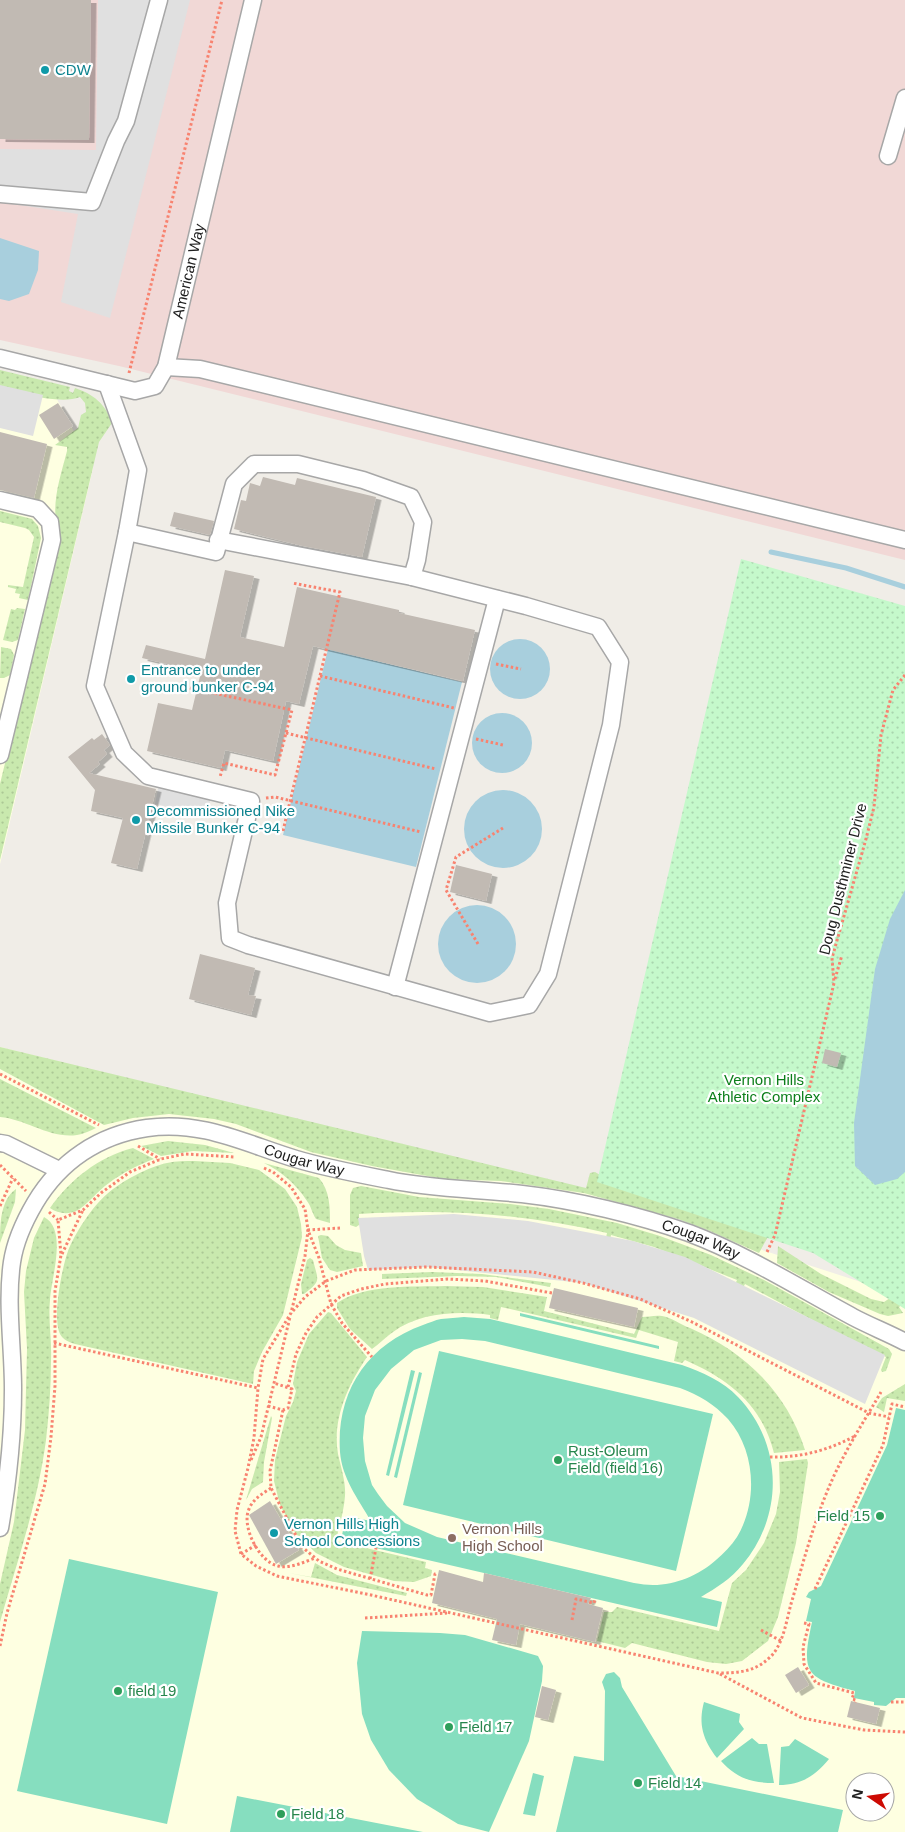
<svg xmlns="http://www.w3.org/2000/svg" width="905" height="1832" font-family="Arial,sans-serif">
  <defs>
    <pattern id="grass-dots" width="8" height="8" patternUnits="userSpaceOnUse" patternTransform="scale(1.25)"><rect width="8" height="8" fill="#c9e9ae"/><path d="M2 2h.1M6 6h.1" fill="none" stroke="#acc895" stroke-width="1.8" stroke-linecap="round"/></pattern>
    <pattern id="park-dots" width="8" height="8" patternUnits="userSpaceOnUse" patternTransform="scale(1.25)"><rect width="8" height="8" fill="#c5f9cb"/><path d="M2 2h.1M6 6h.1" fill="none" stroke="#a9d5ae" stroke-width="1.8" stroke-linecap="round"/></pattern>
    <filter id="shadow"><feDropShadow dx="5.5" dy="3" stdDeviation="0" flood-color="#0004"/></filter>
  </defs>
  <rect width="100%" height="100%" fill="#f0ede7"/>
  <path fill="#f1d8d6" d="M0,0h905v560l-786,-194 -119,-26z"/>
  <g fill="#feffe1" fill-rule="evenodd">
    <path d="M0,371l48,11 45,86 -93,396z"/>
    <path d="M0,1047l565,139 336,109 4,-4v541h-905zM855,1782h30v30h-30z"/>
  </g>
  <g fill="url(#grass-dots)">
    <path d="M0,370l70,17 -1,4 4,2 2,-5c18,6 31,16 37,35l-13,19 -99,418v-76l59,-246c-9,-33 0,-56 8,-87v-4l-12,-2 23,-17 3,-13 5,-3 -1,-9 -5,-6c-20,8 -58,-4 -80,-9z"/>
    <path d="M0,511l32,8 6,7 3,12 -13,62 -9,-2 1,-4 -5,-1 1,-4 -8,-2v-2l15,2 11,-50 -5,-7 -4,-2 -25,-6z"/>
    <path d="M17,608l8,1 -7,31 -6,2 -9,-2 8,-31 4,1z"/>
    <path d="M1,647l10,2 3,6 -4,20 -6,3h-4z"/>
    <path d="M0,1047l586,141 4,-15 5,-1 12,7 162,56 -10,18 -49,-22 -32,-12 -94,-26 -83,-12 -57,-2 -72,-13 -61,-14 -75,-28 -22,-5 -45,-5 -36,4 -29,7 -104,-56z"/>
    <path d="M0,1079l96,49c-6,3 -13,6 -19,7 -27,4 -51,-16 -77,-18z"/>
    <path d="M168,1141l37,4 29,8 -41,-2 -32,5 -20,-10z"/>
    <path d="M133,1148l21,11c-16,6 -32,14 -45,24 -12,8 -21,22 -33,28 -9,4 -19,2 -26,-3 20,-28 48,-51 83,-60z"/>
    <path d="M194,1161l36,2 29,7 26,19 12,18 4,17 1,13 -19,78 -21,37 -8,19 -1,13 -178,-40c-6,-2 -12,-4 -15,-10 -8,-17 2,-66 8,-83 7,-18 24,-44 39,-57 15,-13 41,-27 60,-31 9,-2 19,-2 27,-2z"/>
    <path d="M264,1163l55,15c11,13 11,29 11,45l-14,-4c-4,-6 -5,-13 -9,-18 -11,-17 -25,-29 -43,-38z"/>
    <path d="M361,1186l58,11 91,7 39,5 68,14 43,13 51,19 53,25 125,69 3,5 -6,17 -4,1 -1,-2 5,-13 -59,-29 -82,-44 -5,10 -7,-5 4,-9 -83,-33 -43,-12 -2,11 -5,1 3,-14c-83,-20 -163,-24 -248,-19v11l-3,2 -6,-2v-30l3,-7z"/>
    <path d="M16,1189l-1,13 -15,41c0,-18 0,-43 16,-54z"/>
    <path d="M44,1217c24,12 7,62 6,83 -2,20 2,40 1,61 0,26 -2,53 -5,79 -8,62 -29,122 -46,182v-38l14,-62 11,-92 2,-81 -3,-57 2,-21 8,-33z"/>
    <path d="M321,1235l7,1 8,9 9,5 16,3 2,13 -26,6 -7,-2 -8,-12 -4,-22z"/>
    <path d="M778,1246l43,28 50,25 13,3 9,-6 12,6 -6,5 4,6 -15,3 -8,-2 -51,-22 -52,-29z"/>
    <path d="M310,1258l3,2c5,21 9,20 -9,34h-2l-1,-10 6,-24z"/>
    <path d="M432,1272l50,2 69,9 -1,4 -54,-10 -39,-1 -75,3v-5z"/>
    <path d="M445,1286l38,1 64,10 -3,14 90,23 8,-17c6,0 13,-2 20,-1 9,1 19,9 28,12 55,24 97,64 115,122l-31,3c-12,-48 -45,-74 -89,-93l-3,3 -8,-2 4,-19 -39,-12 -3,8 -135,-31 -3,13 -8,-2v-3c-31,-4 -70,-3 -97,17 -7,5 -14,12 -21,17l-22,-20 -13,-21v-5c28,-19 76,-16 108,-17z"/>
    <path d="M328,1312l3,1 36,44c-19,28 -35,62 -29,97 3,14 8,28 7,42 -1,15 -6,30 -9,45l90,21 -1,6 7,2 -1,6 -17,6 -20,-1 -50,-14 -28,-14 -20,-19 -16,-29 -6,-24 1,-21 11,-44 7,-14 3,-11 -3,-7 4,-22 12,-28z"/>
    <path d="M905,1384v17l-18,-3 -3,14 -8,-5 6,-9z"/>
    <path d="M271,1416l1,2 -8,44 -1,20 -11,7 -6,11z"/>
    <path d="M807,1459l1,4 -12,80 -18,74 -10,24 -26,20 -16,3 -19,-2 -75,-19 -7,5 -28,-7 7,-29h8l5,-5 102,24 13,-48 14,-13 18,-27 12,-29 4,-22 -1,-30z"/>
    <path d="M315,1563l22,12 70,18 -1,3 -117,-23 22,4z"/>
  </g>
  <path fill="url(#park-dots)" d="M741,559l164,47v703l-92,-56 -216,-71z"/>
  <g fill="#86debf" fill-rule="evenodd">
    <path d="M520,1313l139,33v3l-139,-33z"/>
    <path d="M464,1317l26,2 192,46c20,7 41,16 56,32 45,47 46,118 5,167 -12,15 -27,24 -42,33l21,5 -5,25 -376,-87 5,-24 25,5c-13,-22 -29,-43 -31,-69 -4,-60 27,-107 83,-127 6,-2 12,-5 18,-6 8,-1 16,-1 23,-2zM462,1339l23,2 195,47c19,7 34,16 48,31 28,32 30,83 9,118 -6,9 -13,16 -21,23 -17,15 -40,25 -63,25 -6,0 -12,-1 -19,-2l-197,-46 -32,-14 -18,-17 -9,-12 -6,-9 -7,-24 -2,-23 2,-22 10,-26 16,-21 23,-19 27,-10z"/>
    <path d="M439,1351l274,63 -37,157 -273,-66z"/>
    <path d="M411,1370l4,1 -26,105 -3,-1z"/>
    <path d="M419,1372l3,1 -25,105 -3,-1z"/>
    <path d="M896,1408l9,2v288h-9l-10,8 -12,-1v-3l-20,-4 1,-7c-50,-13 -54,-18 -43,-69l-6,-1 5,-22 -5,-2 3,-5 12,-6 66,-141z"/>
    <path d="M69,1559l149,33 -51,232 -150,-33z"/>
    <path d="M362,1631l78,2 25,2 73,21 5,10 -1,15 -13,60 -40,91 -31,-8 -41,-25 -28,-29 -18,-30 -9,-26 -5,-51z"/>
    <path d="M614,1672l6,6 2,9 54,89 167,34 -5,22h-282l18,-76 30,5 1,-70 -3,-9 4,-8z"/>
    <path d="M704,1702l36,12 -1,8 5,7 -27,29c-14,-18 -19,-34 -13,-56z"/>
    <path d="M752,1738l7,6h8l7,39c-22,0 -38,-5 -53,-22z"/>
    <path d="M795,1739l34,20c-14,17 -28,26 -50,26l2,-38 8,-1z"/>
    <path d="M533,1773l11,3 -9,40 -12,-2z"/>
    <path d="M237,1796l186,36h-193z"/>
  </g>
  <g fill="#e0e0e0">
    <path d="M98,0h92l-80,318 -49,-16 17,-88 -78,-12v-53l96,1z"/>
    <path d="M0,385l43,10 -10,41 -33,-8z"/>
    <path d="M160,779l53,12 -7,24 -51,-11z"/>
    <path d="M454,1214l74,7 105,20 52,16 200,98 -20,49 -171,-86 -111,-35 -156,-16 -59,3 -4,-14 -6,-38z"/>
  </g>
  <g fill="#a8cfdd">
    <path d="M0,238l39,13 -1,19 -9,24 -20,7 -9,-2z"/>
    <circle cx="520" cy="669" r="30"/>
    <path d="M328,649l134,33 -46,185 -133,-32z"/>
    <circle cx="502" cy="743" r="30"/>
    <circle cx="503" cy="829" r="39"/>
    <path d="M905,890v282l-8,7 -22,6 -20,-19 -1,-43 21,-154 15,-50z"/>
    <circle cx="477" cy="944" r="39"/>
  </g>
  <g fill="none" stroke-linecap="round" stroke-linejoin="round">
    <path stroke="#a8cfdd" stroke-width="5" d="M771,552l75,16 59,19"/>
  </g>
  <g fill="#c1bab3" filter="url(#shadow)">
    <path d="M0,0h91l-2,140 -89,-1z"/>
    <path d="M58,403l15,23 -19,13 -15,-24z"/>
    <path d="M0,432l47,12 -13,54 -34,-8z"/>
    <path d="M263,477l32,8 2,-7 79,19 -14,60 -59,-11 -69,-17 7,-29 5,1 4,-18 10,3z"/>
    <path d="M174,512l40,9 -4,14 -40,-9z"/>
    <path d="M225,570l29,6 -14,61 44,10 13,-60 102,23v3l76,17 -12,51 -150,-35 -14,58 -13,-3 -13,60 -48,-11 -4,18 -74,-17 11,-48 34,7 9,-38 -59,-14 4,-13 59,14z"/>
    <path d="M102,734l8,11 -6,5 3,4 -9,8 2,2 -11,9 67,16 -19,80 -26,-6 12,-45 -32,-7 4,-21 -27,-33 24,-19 2,2z"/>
    <path d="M456,865l36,9 -6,27 -36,-9z"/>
    <path d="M200,954l55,14 -7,27 8,1 -5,19 -62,-16z"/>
    <path d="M825,1049l16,4 -4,14 -15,-4z"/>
    <path d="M554,1288l84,20 -4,19 -85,-19z"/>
    <path d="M270,1501l29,49 -23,14 -27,-49z"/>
    <path d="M439,1570l44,12 1,-9 107,25 -3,6 15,4 -8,34 -75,-18 -4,21 -24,-5 5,-21 -65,-16z"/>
    <path d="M798,1667l11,18 -13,8 -11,-18z"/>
    <path d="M542,1686l14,4 -8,30 -13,-3z"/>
    <path d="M851,1701l29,7 -4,16 -29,-7z"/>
  </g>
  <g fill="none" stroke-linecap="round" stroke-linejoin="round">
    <defs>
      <g id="minor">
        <path d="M888,156l17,-58"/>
        <path d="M0,194l92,8 24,-61 10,-20 33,-121"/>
        <path id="s1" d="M0,358l135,33 20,-5 11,-19 87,-367"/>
        <path d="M166,367l34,2 705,171"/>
        <path d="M107,384l31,86 -11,62 89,20 18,-68 20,-20h44l65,16 48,17 12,25 -6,38 -5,17"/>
        <path d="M0,500l38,9 12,13 2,18 -52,215"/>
        <path d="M127,532l-32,154 29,67 24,23 103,25 -24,102 3,35 18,7 242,68 39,-8 19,-31 63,-249 9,-63 -22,-35 -72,-21 -114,-29 -194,-37"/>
        <path d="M395,987l102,-388"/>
        <path d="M0,1143l6,1 53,26"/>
        <path id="s2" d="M0,1528c8,-46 13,-92 13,-139 0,-42 -7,-86 -1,-127 3,-20 13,-42 23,-59 25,-42 64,-68 112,-75 55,-8 99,16 149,31 30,9 62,15 93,21 43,9 88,9 133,14 53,6 116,21 167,39 58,22 110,55 164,84 17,9 35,16 52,25"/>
      </g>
    </defs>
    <use href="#minor" stroke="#a7a7a7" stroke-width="19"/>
    <g stroke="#f88370" stroke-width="3" stroke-dasharray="2.5 2.5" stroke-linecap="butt">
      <path d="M129,373l93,-373"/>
      <path d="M496,664l25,5"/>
      <path d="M320,676l134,32"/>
      <path d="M185,687l107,23 -17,65 -51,-12 -4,14"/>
      <path d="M286,733l150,36"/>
      <path d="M476,739l27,6"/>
      <path d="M266,798l9,-1 146,35"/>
      <path d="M283,831l57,-239 -48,-9"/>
      <path d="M478,944l-32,-54 10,-33 47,-29"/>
      <path d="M835,979l7,-24"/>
      <path d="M0,1074l99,51"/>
      <path d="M138,1146l22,13"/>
      <path d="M0,1165l26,26"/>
      <path d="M264,1168l9,4 18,15 14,22 3,21 -3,26 -14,57 -28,46 -5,29 -4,50 -6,30 -11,42 -2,21 6,23 15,12 21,10 94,19 347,78c19,0 36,-1 50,-14 15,-12 18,-37 23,-55 15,-51 28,-103 54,-150 11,-21 24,-41 36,-62"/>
      <path d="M0,1206l13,-28"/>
      <path d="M49,1212l9,8"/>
      <path d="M340,1228l-32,2 11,28 12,46 11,19 30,34"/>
      <path d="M767,1252l8,-17 59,-252 -2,-25 34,-119 8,-32 7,-72 12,-45 12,-15"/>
      <path d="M62,1254l21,-44"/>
      <path d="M293,1311l12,-14 21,-16 29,-11 72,-3 106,5 50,11 57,16 52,23 177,91 20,4"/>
      <path d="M54,1343l204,45"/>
      <path d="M288,1387l8,-33 10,-21 11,-16 24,-21 20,-7 24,-5 63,-5 37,2 67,12"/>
      <path d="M268,1406l15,4 5,-2 4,-19 -18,-6"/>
      <path d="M283,1410l-13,61 1,17 31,59 17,14 18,8 90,26h4l4,-21 3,-1"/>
      <path d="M770,1457c30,1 59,-7 85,-21"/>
      <path d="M251,1460l10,-23 29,-120"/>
      <path d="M271,1488c-9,6 -18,11 -22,21 -8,17 10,53 29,57 12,3 26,-4 37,-8"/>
      <path d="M241,1554l15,-9"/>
      <path d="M370,1579l6,-31"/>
      <path d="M815,1589l68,-144 9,-41 13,3"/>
      <path d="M365,1618l82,-5"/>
      <path d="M572,1620l4,-21 18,4 1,-4"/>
      <path d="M804,1623l5,1 -6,23 1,17 12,19 38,10 -2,6 4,1 -1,2"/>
      <path d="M761,1630l20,11"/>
      <path d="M0,1646l7,-33 38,-129 6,-47 4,-51v-95l6,-36 -3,-35 25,-10 18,-17 29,-21 31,-13 24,-5 50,3"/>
      <path d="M720,1674l82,44 62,12 41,2"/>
      <path d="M891,1702h14"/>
    </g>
    <use href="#minor" stroke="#fff" stroke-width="16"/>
  </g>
  <g fill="#0f9aa8" stroke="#fff" stroke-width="2">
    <circle cx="45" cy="70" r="5"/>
    <circle cx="131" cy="679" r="5"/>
    <circle cx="136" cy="820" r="5"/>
    <circle cx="274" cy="1533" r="5"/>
  </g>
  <g fill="#2e9e5b" stroke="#fff" stroke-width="2">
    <circle cx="558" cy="1460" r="5"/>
    <circle cx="880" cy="1516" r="5"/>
    <circle cx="118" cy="1691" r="5"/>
    <circle cx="449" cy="1727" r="5"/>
    <circle cx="638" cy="1783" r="5"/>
    <circle cx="281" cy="1814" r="5"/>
  </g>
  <circle fill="#8d6e63" stroke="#fff" stroke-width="2" cx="452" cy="1538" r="5"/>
  <g text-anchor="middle" stroke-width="4.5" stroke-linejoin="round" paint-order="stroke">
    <g font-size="15" fill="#0d838f" stroke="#fff" text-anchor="start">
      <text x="55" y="75">CDW</text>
      <text x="141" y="675">Entrance to under<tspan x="141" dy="17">ground bunker C-94</tspan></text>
      <text x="146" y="816">Decommissioned Nike<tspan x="146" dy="17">Missile Bunker C-94</tspan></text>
      <text x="284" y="1529">Vernon Hills High<tspan x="284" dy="17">School Concessions</tspan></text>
    </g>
    <g font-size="15" fill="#202020" stroke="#fff">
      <text dy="5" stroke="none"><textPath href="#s1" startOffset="280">American Way</textPath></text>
      <text transform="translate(843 879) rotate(-76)" y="5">Doug Dusthminer Drive</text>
      <text dy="5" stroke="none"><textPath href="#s2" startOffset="632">Cougar Way</textPath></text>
      <text dy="5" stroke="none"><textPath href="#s2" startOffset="1038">Cougar Way</textPath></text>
    </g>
    <g font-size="15" fill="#0d7f1b" stroke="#fff">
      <text x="764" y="1085">Vernon Hills<tspan x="764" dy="17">Athletic Complex</tspan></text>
    </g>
    <g font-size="15" fill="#27864d" stroke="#fff" text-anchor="start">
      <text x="568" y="1456">Rust-Oleum<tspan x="568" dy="17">Field (field 16)</tspan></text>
      <text x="870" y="1521" text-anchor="end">Field 15</text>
      <text x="128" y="1696">field 19</text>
      <text x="459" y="1732">Field 17</text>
      <text x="648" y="1788">Field 14</text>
      <text x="291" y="1819">Field 18</text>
    </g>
    <g font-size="15" fill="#785e54" stroke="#fff" text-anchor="start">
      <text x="462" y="1534">Vernon Hills<tspan x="462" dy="17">High School</tspan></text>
    </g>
  </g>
  <g transform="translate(870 1797) rotate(283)"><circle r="24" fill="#ffffff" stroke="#a6a6a6"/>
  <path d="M0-4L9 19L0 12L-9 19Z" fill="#cd0a03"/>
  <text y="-8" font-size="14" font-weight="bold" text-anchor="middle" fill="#202020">N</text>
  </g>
</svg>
